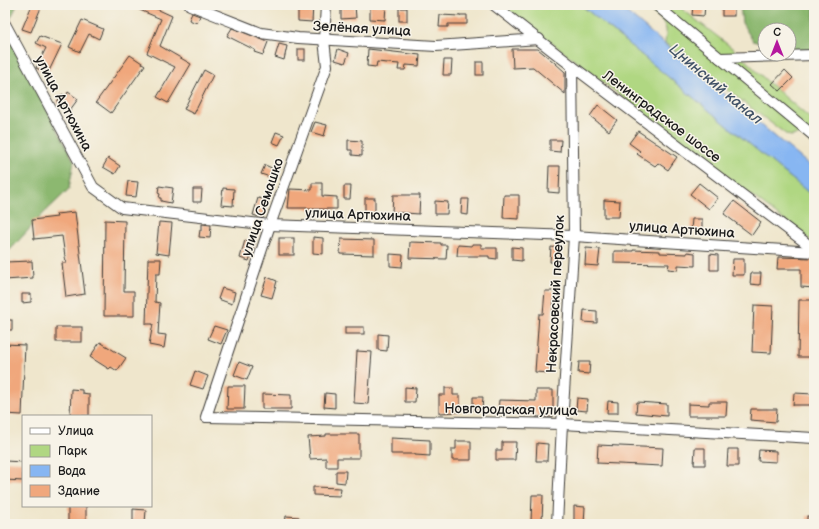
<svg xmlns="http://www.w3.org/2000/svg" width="819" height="529" font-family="'Balsamiq Sans',sans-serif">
  <rect width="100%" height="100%" fill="#f7f3e8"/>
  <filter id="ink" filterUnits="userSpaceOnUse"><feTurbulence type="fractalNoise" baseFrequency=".025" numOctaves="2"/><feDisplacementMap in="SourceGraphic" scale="8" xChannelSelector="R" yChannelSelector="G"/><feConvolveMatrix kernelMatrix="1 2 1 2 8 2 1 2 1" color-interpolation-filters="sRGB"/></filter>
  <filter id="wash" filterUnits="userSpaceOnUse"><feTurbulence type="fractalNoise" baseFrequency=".012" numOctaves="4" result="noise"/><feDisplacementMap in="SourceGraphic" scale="16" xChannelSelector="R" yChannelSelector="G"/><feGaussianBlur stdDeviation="0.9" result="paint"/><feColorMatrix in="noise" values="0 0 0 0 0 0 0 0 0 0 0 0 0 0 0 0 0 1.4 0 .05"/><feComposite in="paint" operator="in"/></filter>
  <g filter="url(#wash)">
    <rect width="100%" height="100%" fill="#efe6cc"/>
    <g fill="#b0d782" stroke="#667a4f">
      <path d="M502,5h79l233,192v46z"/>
      <path d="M644,5h33l59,46 34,33 44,38v24l-14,-12 -9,2 -4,-1 -122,-92c0,-4 2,-10 1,-14 -1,-8 -16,-19 -22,-24z"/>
    </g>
    <g fill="#8cb870" stroke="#546a46">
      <path d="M5,5h12l-12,25 69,131 -5,28 -25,24 -34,37 -5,3z"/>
      <path d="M740,5h74v45l-25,1v-21h-24v15l-12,-4 -11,-18z"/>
    </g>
    <path fill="#87b6f2" stroke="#526987" d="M581,5h37l196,164v28z"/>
    <g id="blocks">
      <g fill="#f0a77c">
        <path d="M32,5h10l-11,27 -9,-3z"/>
        <path d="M128,5h20l24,11 -12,30 31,18 -23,39 -11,-6 18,-30 -28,-14 14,-34z"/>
        <path d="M298,5h15l-1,17 -14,-1z"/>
        <path d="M341,5h14l1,13 -15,1z"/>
        <path d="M370,5h16l-1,15 -15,-1z"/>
        <path d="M693,5h12l-1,11 -12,-1z"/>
        <rect x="722" y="5" width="12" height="11"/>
        <rect x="399" y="8" width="8" height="13"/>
        <path d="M192,13l8,3 -3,7 -8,-3z"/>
        <path d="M440,15l20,1v-1h7v9h-19v3h-9z"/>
        <path d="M82,20l21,9 -4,10 -10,-5 -9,18 -11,-5z"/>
        <path d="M232,28l36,14 -5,13 -9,-3 1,-2 -28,-14z"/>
        <path d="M40,36l22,8 -14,29 -12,-5 10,-20 -10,-5z"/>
        <path d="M279,44l8,2 -3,14 -9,-3z"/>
        <rect x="298" y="49" width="7" height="11"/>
        <path d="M338,49l11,4 -4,10 -10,-3z"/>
        <path d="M368,49l52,6 -1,11 -13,-1 -1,5h-7l1,-6 -22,-2 -1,5 -9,-1z"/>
        <path d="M512,49h26l17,14 10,9v22l-32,-27 -20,1z"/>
        <path d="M130,55l15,10 -34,48 -15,-11z"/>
        <path d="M444,60h8l-1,15h-8z"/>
        <rect x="476" y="62" width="7" height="13"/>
        <path d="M204,70l9,5 -19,39 -10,-5z"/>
        <path d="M785,70l8,8 -13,13 -8,-7z"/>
        <path d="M68,92l10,7 -8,11 -13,-8 5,-8 4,2z"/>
        <path d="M598,105l19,15 -8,11 -19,-15z"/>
        <path d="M315,122l12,3 -3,11 -13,-4z"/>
        <path d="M638,131l39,26 -9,13 -10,-7 -3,3 -18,-12 3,-3 -11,-8z"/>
        <path d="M276,132l8,3 -5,10 -7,-3z"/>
        <path d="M348,140l14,1v15l-10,-1v-5h-4z"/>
        <path d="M550,140h11l-1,12 -10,-1z"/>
        <path d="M108,158l12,8 -5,8 -12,-7z"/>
        <path d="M265,165l11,5 -3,8 -12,-4z"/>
        <path d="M549,166h11l-1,27 -11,-1z"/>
        <path d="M128,181l10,1 -2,15 -10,-1z"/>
        <path d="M312,183h10v13l15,1v12h-30v-1h-19l2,-19 22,1z"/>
        <path d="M699,183l19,15 -9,11 -19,-15z"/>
        <path d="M159,186l14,2 -2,15 -10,-2v-3h-2l1,-4 -2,-1z"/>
        <path d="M344,186h7l-1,13h-6z"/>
        <path d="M223,188l11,1 -1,17 -12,-1z"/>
        <path d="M193,189h9l-1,13h-8z"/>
        <path d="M393,195h27l-1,19 -27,-2z"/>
        <path d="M504,195h15v24l-16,-1z"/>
        <path d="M258,198l10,2 -5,18 -10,-3z"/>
        <rect x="365" y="198" width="10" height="14"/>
        <path d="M462,199h7l-1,16 -7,-1z"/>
        <path d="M604,200l16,1 -1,16h-15z"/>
        <path d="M435,201l13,1 -1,12h-12z"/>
        <path d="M734,201l27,21 -9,13 -28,-21z"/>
        <path d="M75,212l10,82 -19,3 -4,-34h4l-4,-27 -28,3 -2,-19 25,-3 -1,-3z"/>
        <path d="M692,219h10v12l-11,-1z"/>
        <path d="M105,220l20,1 -1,70h10v25h-30z"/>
        <path d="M159,222l13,1 -3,32 -13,-2z"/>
        <path d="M202,224l9,1 -1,13 -11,-1 1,-7h2z"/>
        <path d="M313,237l10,1v16l-10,-1z"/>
        <rect x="279" y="238" width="15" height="17"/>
        <path d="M341,239l33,1v15l-34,-1z"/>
        <path d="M245,240l10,3 -6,18 -9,-3z"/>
        <path d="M410,242l31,1v2h6l-1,14 -37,-1z"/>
        <path d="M472,244h9v4h16v11l-8,-1v-2h-32l1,-11 14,1z"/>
        <path d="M512,247l10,1v13l-10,-1z"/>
        <path d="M551,247l9,1 -1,15 -9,-1z"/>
        <path d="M586,248l14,1 -2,17 -13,-1z"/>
        <path d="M633,250l27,1v2l27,1v-2l8,1v13l-17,-1v5l-10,-1 1,-5 -55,-1v-12h19z"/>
        <path d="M390,254l13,1 -1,12 -12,-1z"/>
        <path d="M710,254l8,1v15h-8z"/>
        <path d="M778,257l36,1v30l-13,-1v-18h-24z"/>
        <path d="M148,259h13l-1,15h-4l-1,28 5,1 -2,31 8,1 -2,13 -15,-3 4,-21h-7z"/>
        <path d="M733,259h11v16h-12z"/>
        <path d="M32,261l1,17 -28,2v-18z"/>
        <path d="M751,273h10l-1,12 -10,-1z"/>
        <path d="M267,277l10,4 -5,17 -11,-3z"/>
        <path d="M222,288l13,4 -3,12 -14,-5z"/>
        <path d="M545,291h10l-4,35 -1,47 -15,-1 4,-58h4z"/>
        <path d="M22,294h9v8l-9,1z"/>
        <path d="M799,300h15v57h-16z"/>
        <path d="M754,305l19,1 -2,47 -19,-1z"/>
        <path d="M584,310l13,1v12l-14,-1z"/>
        <rect x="5" y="320" width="7" height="10"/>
        <path d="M214,326l13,4 -6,14 -13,-5z"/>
        <rect x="56" y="327" width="26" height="15"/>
        <rect x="345" y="327" width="19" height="7"/>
        <path d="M378,334l10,1 -1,16 -9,-1z"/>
        <path d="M100,342l26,16 -9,13 -6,-4 -2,2 -19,-12z"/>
        <path d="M5,344l20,1 -3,70 -17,-1z"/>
        <path d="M357,351l15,1 -4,52 -14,-1z"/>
        <path d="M239,362l13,5 -5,13 -13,-5z"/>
        <path d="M579,362h11l-1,12 -11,-1z"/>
        <path d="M195,371l13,5 -5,13 -13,-4z"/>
        <path d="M228,386h17l-1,23h-17z"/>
        <path d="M405,387l11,1 -1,14h-10z"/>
        <path d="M445,388h8v7h7v17l-21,1v-18h6z"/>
        <path d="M71,389l11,1v3l7,1v22h-19z"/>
        <path d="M536,390h17v27h-17v-4l-38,-2 1,-11 37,1z"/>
        <path d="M325,393l10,1v14l-11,-1z"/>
        <path d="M794,393l20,1v11h-21z"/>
        <path d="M262,394l29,1v14h-29z"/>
        <path d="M473,397h10l-1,13h-9z"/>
        <path d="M577,398l11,1 -1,12 -11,-1z"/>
        <path d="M608,401l10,1v11h-11z"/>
        <path d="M637,402l30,2v12l-31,-3z"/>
        <path d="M709,402h18l-1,14h-38v-12l21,1z"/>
        <path d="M751,409h26l-1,13 -26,-2z"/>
        <path d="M326,434h33v24h-22v9h-11v-9l-16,1 -2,-22 18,-1z"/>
        <path d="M391,438l39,2v16l-15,-1v-1h-24z"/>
        <path d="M456,441h15v19h-19v-11h4z"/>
        <path d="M502,442h14l-1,18h-19v-10h6z"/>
        <path d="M537,443l11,1 -1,17h-11z"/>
        <path d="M598,445l65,3 -1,18 -65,-3z"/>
        <path d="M695,448h10v17h-11z"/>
        <path d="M728,449h10v17h-11z"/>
        <path d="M759,450l17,1v11l-18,-1z"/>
        <path d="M5,461l18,1v19l-18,-1z"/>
        <path d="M336,471h10l-1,12 -9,-1z"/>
        <path d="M313,487l28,1 -1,8 -27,-1z"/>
        <path d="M532,495h11l-1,27h-11z"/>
        <rect x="68" y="506" width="18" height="18"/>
        <path d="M574,506l11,1 -1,17h-10z"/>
        <path d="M133,509l13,1 -1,13 -12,-1z"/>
        <path d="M286,516l13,1v7h-14z"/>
        <rect x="807" y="516" width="7" height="8"/>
      </g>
    </g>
  </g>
  <g filter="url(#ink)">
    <use href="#blocks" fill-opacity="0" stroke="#3c3a36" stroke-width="1"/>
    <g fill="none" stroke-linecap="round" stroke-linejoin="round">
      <defs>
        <g id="minor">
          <path d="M190,5l71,28 37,5 138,8 103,-7"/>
          <path d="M326,5l-2,35 3,26 -57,159 -64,192 356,7 252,14"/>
          <path d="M494,5l78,61 242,183"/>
          <path d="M656,5l158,131"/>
          <path d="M5,24l88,163 29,21 148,17 304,11 240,16"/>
          <path d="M720,58l94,-3"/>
          <path d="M557,524l5,-100 12,-188 -2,-170"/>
        </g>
      </defs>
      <use href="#minor" stroke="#3c3a36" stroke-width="12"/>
      <use href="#minor" stroke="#fff" stroke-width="10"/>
    </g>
  </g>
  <g text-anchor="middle" stroke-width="3" stroke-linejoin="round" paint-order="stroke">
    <g font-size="14" fill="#1c1c1c" stroke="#f7f3e8">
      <text transform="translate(362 28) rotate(3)" y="5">Зелёная улица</text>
      <text transform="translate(64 103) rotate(62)" y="5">улица Артюхина</text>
      <text transform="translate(662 116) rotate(37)" y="5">Ленинградское шоссе</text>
      <text transform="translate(262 207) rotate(-71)" y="5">улица Семашко</text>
      <text transform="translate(358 214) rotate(2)" y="5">улица Артюхина</text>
      <text transform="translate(682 229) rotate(4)" y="5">улица Артюхина</text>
      <text transform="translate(555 294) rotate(-87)" y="5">Некрасовский переулок</text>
      <text transform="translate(511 409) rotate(1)" y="5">Новгородская улица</text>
    </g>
    <g font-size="15" font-style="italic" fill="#415267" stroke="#f7f3e8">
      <text transform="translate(716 84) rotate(40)" y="5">Цнинский канал</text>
    </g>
  </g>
  <rect width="819" height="529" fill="none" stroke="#f7f3e8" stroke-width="20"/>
  <rect x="22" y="415" width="130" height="92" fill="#f7f3e8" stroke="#9f9d96"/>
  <rect x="30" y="428" width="20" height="6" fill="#ffffff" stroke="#9f9d96"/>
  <text x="58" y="435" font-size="12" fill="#1c1c1c">Улица</text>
  <rect x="30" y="445" width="20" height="12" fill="#b0d782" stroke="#9f9d96"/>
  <text x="58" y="455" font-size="12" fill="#1c1c1c">Парк</text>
  <rect x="30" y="465" width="20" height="12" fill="#87b6f2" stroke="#9f9d96"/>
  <text x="58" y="475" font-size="12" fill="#1c1c1c">Вода</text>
  <rect x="30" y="485" width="20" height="12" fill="#f0a77c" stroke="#9f9d96"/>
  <text x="58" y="495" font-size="12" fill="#1c1c1c">Здание</text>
  <g transform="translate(777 42)"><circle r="19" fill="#f7f3e8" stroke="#9f9d96"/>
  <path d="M0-3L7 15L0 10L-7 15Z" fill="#b5179e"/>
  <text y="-6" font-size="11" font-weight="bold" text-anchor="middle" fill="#1c1c1c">С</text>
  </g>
</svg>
